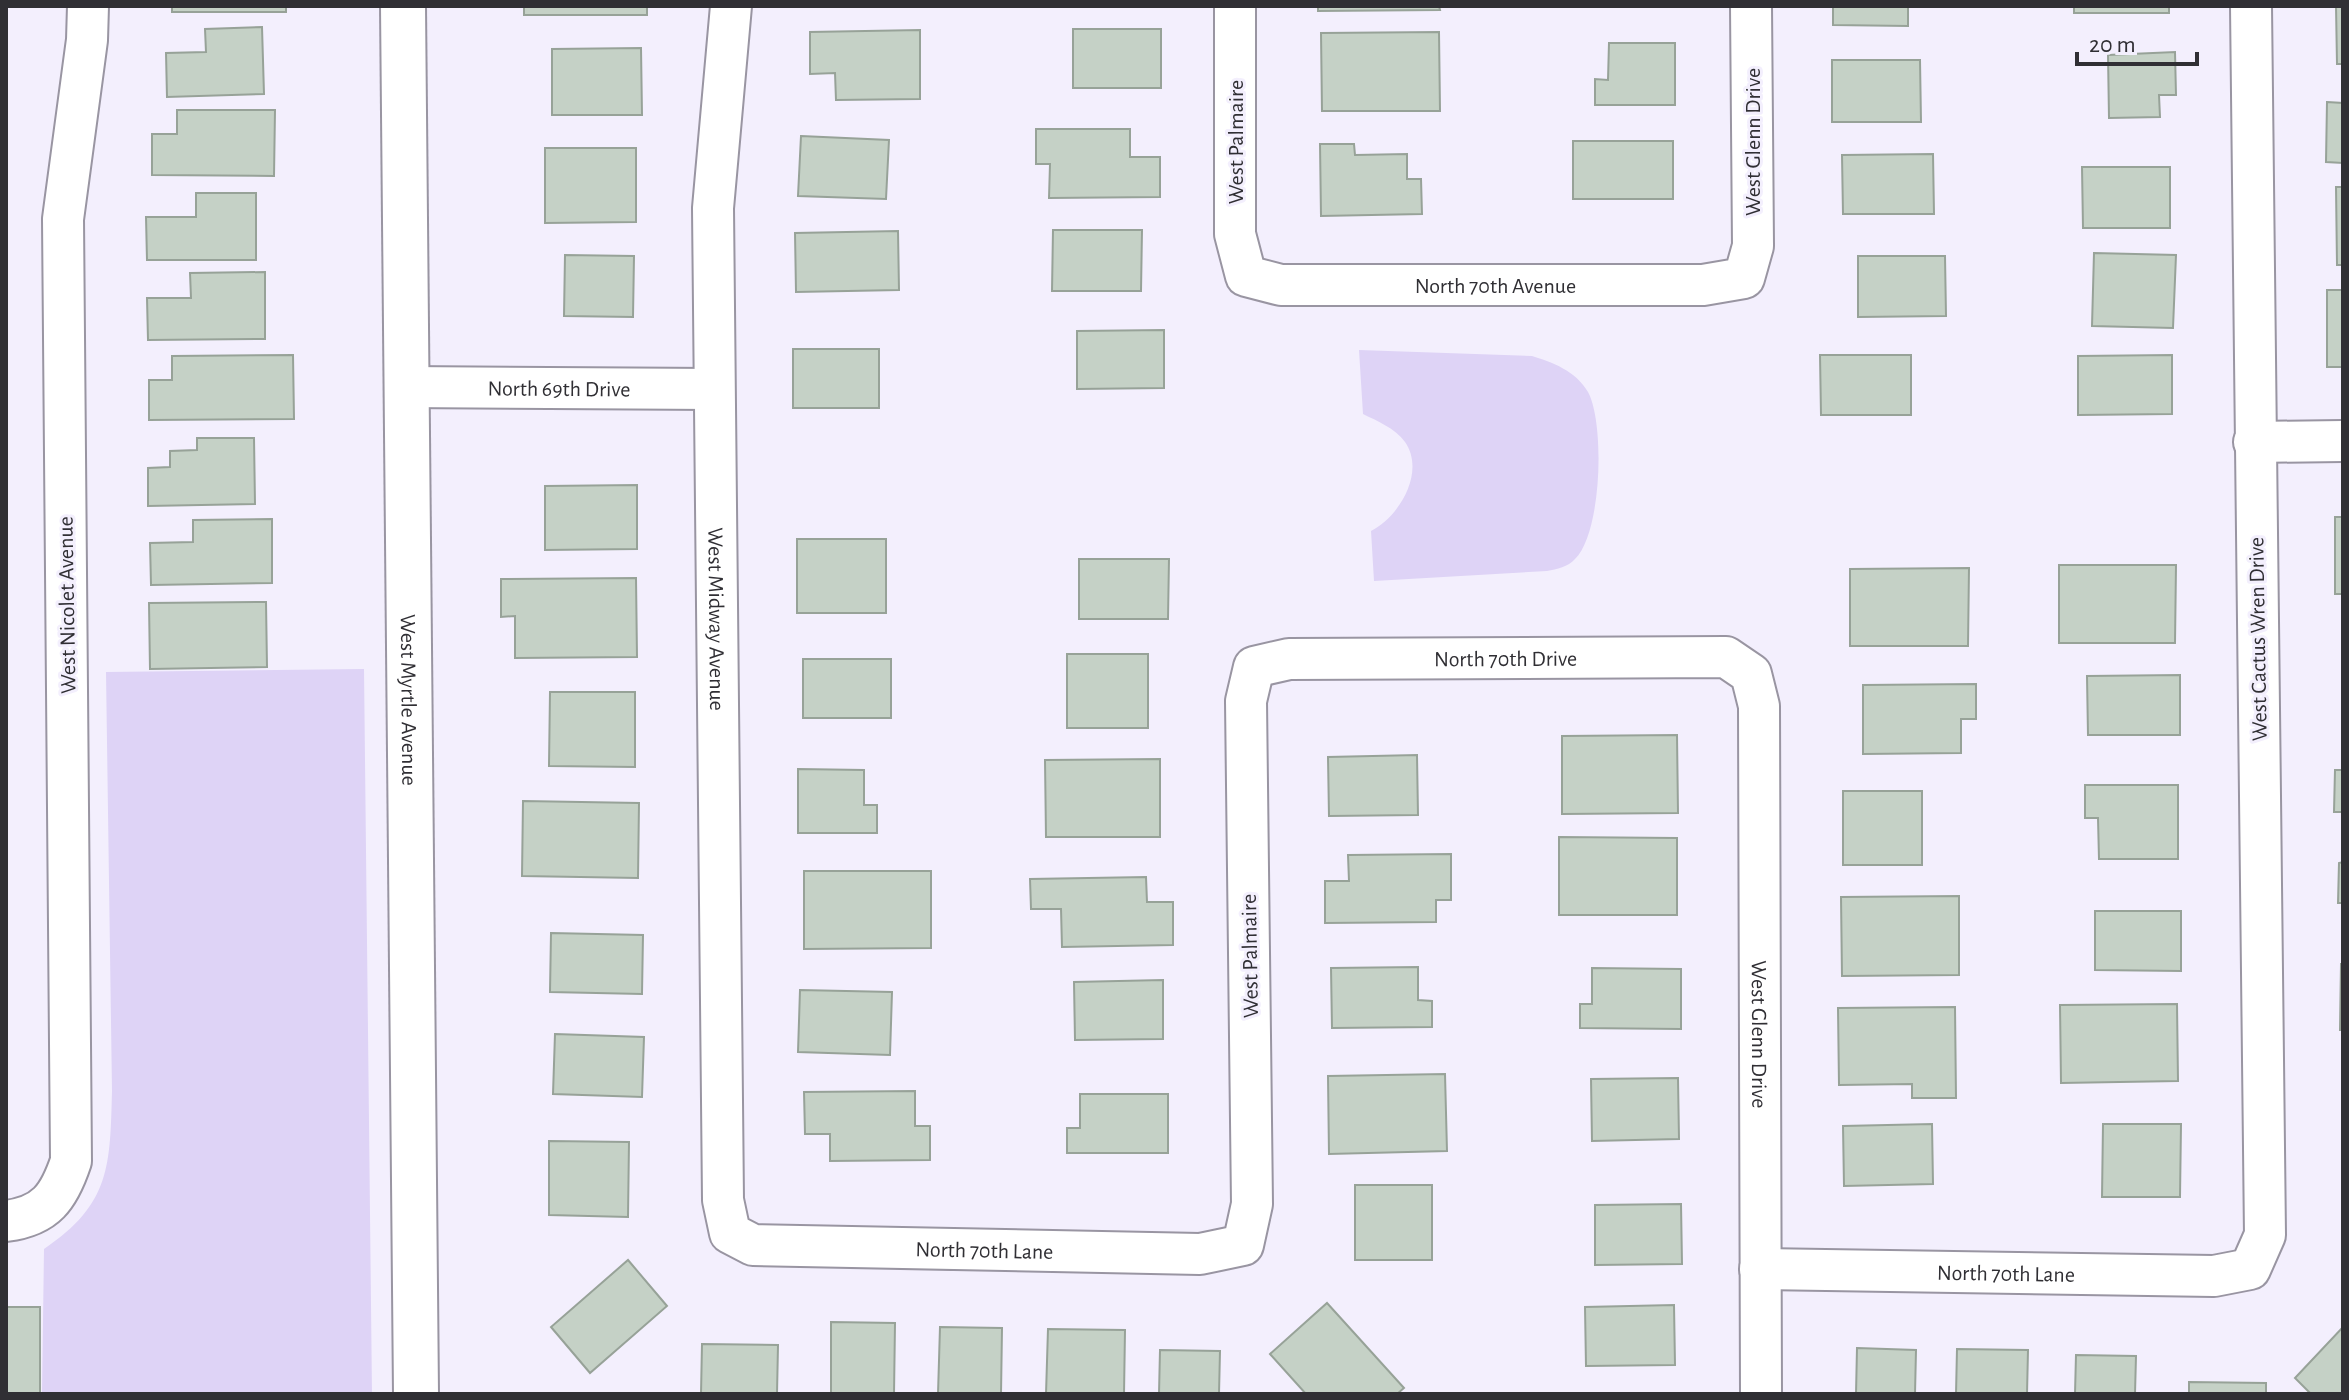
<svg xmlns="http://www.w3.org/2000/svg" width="2349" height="1400" font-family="'Alegreya Sans',sans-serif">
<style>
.green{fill:#ded3f6}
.building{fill:#c5d1c6;stroke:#97a298;stroke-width:2}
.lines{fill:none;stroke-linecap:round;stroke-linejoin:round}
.minor-casing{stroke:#9995a2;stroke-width:44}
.tertiary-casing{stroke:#9995a2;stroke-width:48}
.minor{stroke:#fff;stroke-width:40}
.tertiary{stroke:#fff;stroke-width:44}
.labels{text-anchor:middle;stroke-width:6;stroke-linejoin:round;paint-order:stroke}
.street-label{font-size:22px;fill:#302f34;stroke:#f3effd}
</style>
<rect width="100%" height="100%" fill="#f3effd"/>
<g class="green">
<path d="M1359,350L1532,356C1552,362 1576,371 1588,392C1605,423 1602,533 1575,559C1568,567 1557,569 1547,571L1374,581L1371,531C1399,517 1426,472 1405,442C1395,428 1377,421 1363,414Z"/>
<path d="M364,669L372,1394H42L44,1249C111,1204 110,1165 112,1091L106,672Z"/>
</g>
<g class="building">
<rect x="172" y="6" width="114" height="6"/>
<rect x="524" y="6" width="123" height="9"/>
<polygon points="1318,6 1439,6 1440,10 1318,11"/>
<polygon points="1833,6 1908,6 1908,26 1833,25"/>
<rect x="2074" y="6" width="95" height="7"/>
<polygon points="2336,6 2343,6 2343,64 2337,64"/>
<polygon points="262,27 264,94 167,97 166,53 206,52 205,29"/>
<rect x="1073" y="29" width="88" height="59"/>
<polygon points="920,30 920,99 836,100 835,73 810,74 810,32"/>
<polygon points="1439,32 1440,111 1322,111 1321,33"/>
<polygon points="1609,43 1675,43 1675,105 1595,105 1595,79 1608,80"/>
<polygon points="641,48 642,115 552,115 552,49"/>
<polygon points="2175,52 2176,95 2159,95 2160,117 2109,118 2108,55"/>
<polygon points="1832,60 1920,60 1921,122 1832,122"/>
<polygon points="2327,102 2343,103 2343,163 2326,162"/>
<polygon points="177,110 275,110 274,176 152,175 152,134 177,134"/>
<polygon points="1036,129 1130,129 1130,157 1160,157 1160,197 1049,198 1050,164 1036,164"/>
<polygon points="801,136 889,140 886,199 798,196"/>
<rect x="1573" y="141" width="100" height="58"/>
<polygon points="1320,144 1354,144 1355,155 1407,154 1407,179 1421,179 1422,214 1321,216"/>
<polygon points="545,148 636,148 636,222 545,223"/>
<polygon points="1933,154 1934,214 1843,214 1842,155"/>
<polygon points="2082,167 2170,167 2170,228 2083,228"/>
<polygon points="2336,187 2343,187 2343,265 2337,265"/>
<polygon points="196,193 256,193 256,260 147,260 146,217 196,217"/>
<polygon points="1053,230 1142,230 1141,291 1052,291"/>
<polygon points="898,231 899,290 796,292 795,233"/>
<polygon points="2094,253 2176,255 2173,328 2092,326"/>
<polygon points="565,255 634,256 633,317 564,316"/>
<polygon points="1858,256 1945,256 1946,316 1858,317"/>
<polygon points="265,272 265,339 148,340 147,298 191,298 190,273"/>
<rect x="2327" y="290" width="16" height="77"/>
<polygon points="1164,330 1164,388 1077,389 1077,331"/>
<rect x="793" y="349" width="86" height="59"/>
<polygon points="293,355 294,419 149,420 149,380 172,380 172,356"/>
<polygon points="1820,355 1911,355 1911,415 1821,415"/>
<polygon points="2172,355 2172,414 2078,415 2078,356"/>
<polygon points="197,438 254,438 255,504 148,506 148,468 170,467 170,451 197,450"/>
<polygon points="637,485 637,549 545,550 545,486"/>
<rect x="2335" y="517" width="8" height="77"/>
<polygon points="272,519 272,583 151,585 150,543 193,542 193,520"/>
<rect x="797" y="539" width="89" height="74"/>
<polygon points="1079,559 1169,559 1168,619 1079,619"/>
<polygon points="2059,565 2176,565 2175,643 2059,643"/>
<polygon points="1969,568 1968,646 1850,646 1850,569"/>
<polygon points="636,578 637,657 515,658 515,616 501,617 501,579"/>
<polygon points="266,602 267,667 150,669 149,603"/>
<rect x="2342" y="625" width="1" height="79"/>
<rect x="1067" y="654" width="81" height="74"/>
<rect x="803" y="659" width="88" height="59"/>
<polygon points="2180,675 2180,735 2088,735 2087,676"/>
<polygon points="1976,684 1976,719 1961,719 1961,753 1863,754 1863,685"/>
<polygon points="550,692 635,692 635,767 549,766"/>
<polygon points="1677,735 1678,813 1562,814 1562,736"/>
<polygon points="1417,755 1418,815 1329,816 1328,757"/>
<polygon points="1160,759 1160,837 1046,837 1045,760"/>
<polygon points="798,769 864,770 864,805 877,805 877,833 798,833"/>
<polygon points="2335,770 2343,770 2343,812 2334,812"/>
<polygon points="2085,785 2178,785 2178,859 2099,859 2098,818 2085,818"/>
<rect x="1843" y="791" width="79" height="74"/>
<polygon points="523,801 639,803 638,878 522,876"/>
<polygon points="1559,837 1677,838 1677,915 1559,915"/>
<polygon points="1451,854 1451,900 1436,900 1436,922 1325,923 1325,881 1349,881 1348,855"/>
<polygon points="2343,862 2343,903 2338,903 2339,863"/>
<polygon points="804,871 931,871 931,948 804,949"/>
<polygon points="1146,877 1147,902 1173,902 1173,945 1062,947 1061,909 1031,909 1030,879"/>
<polygon points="1959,896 1959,975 1842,976 1841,897"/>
<polygon points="2095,911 2181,911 2181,971 2095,970"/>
<polygon points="551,933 643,935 642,994 550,992"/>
<polygon points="2341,964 2343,964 2343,1030 2340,1030"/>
<polygon points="1418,967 1418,1000 1432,1001 1432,1027 1332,1028 1331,968"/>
<polygon points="1592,968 1681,969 1681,1029 1580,1028 1580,1004 1592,1004"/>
<polygon points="1163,980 1163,1039 1075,1040 1074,982"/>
<polygon points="800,990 892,992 890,1055 798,1052"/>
<polygon points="2177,1004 2178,1081 2061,1083 2060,1005"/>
<polygon points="1955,1007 1956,1098 1912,1098 1912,1084 1839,1085 1838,1008"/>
<polygon points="555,1034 644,1037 642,1097 553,1094"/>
<polygon points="1445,1074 1447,1151 1329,1154 1328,1076"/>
<polygon points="1678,1078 1679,1139 1592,1141 1591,1079"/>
<polygon points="915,1091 915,1126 930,1126 930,1160 830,1161 830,1134 805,1134 804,1092"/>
<polygon points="1080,1094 1168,1094 1168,1153 1067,1153 1067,1128 1080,1128"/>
<polygon points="1932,1124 1933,1184 1844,1186 1843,1126"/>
<polygon points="2103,1124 2181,1124 2180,1197 2102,1197"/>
<polygon points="549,1141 629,1142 628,1217 549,1215"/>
<rect x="1355" y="1185" width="77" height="75"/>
<polygon points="1681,1204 1682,1264 1595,1265 1595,1205"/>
<polygon points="628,1260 667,1306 590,1373 551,1327"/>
<polygon points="1327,1303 1404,1388 1397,1394 1306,1394 1270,1354"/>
<polygon points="1674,1305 1675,1365 1586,1366 1585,1307"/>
<rect x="6" y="1307" width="34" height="87"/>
<polygon points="831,1322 895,1323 894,1394 831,1394"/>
<polygon points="940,1327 1002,1328 1001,1394 938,1394"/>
<polygon points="2343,1327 2343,1394 2311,1394 2295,1378"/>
<polygon points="1048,1329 1125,1330 1124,1394 1046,1394"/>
<polygon points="702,1344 778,1345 777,1394 701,1394"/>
<polygon points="1857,1348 1916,1350 1915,1394 1856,1394"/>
<polygon points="1957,1349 2028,1350 2027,1394 1956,1394"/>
<polygon points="1160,1350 1220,1351 1219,1394 1159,1394"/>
<polygon points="2076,1355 2136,1356 2135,1394 2075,1394"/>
<polygon points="2189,1382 2266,1383 2266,1394 2189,1394"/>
</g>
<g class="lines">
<defs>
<g id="minor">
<path id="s1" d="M731,6L713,208L723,1200L730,1233L753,1245L1200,1254L1243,1245L1252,1204L1246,701L1254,667L1289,659L1726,657L1751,674L1759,706L1761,1394"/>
<path id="s2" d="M1235,6V234L1246,276L1281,285H1703L1744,278L1753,246L1751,6"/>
<path id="s3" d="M405,387L714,389"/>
<polyline points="2254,442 2343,441"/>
<path d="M6,1221C46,1216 59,1197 71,1161L63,219L87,40L88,6"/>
<path id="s4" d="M1760,1269L2214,1276L2250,1269L2265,1235L2251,6"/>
</g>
<g id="tertiary">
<path id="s5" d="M403,6L416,1394"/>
</g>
</defs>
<use href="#minor" class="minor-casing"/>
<use href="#tertiary" class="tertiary-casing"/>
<use href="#minor" class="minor"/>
<use href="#tertiary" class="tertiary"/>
</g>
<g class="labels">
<g class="street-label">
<text transform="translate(1235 142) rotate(-90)" y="8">West Palmaire</text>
<text transform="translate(1752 142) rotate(-90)" y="8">West Glenn Drive</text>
<text dy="8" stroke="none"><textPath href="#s2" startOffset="522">North 70th Avenue</textPath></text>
<text dy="8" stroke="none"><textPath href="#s3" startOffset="154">North 69th Drive</textPath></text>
<text transform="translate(66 605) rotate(-91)" y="8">West Nicolet Avenue</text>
<text dy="8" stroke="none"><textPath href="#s1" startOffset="614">West Midway Avenue</textPath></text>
<text transform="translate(2257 639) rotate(-91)" y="8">West Cactus Wren Drive</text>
<text dy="8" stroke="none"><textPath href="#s1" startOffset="2578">North 70th Drive</textPath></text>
<text dy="8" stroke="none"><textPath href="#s5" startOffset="694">West Myrtle Avenue</textPath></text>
<text transform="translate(1249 956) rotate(-91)" y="8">West Palmaire</text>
<text dy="8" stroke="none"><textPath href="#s1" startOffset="3190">West Glenn Drive</textPath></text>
<text dy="8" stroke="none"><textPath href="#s1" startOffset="1486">North 70th Lane</textPath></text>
<text dy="8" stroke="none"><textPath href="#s4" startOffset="246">North 70th Lane</textPath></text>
</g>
</g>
<rect width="2349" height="1400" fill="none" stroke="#302f34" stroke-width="16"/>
<path d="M2077 52v12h120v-12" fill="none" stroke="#302f34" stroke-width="4"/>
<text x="2089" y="52" font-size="24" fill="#302f34" stroke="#f3effd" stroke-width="6" paint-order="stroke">20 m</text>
</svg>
